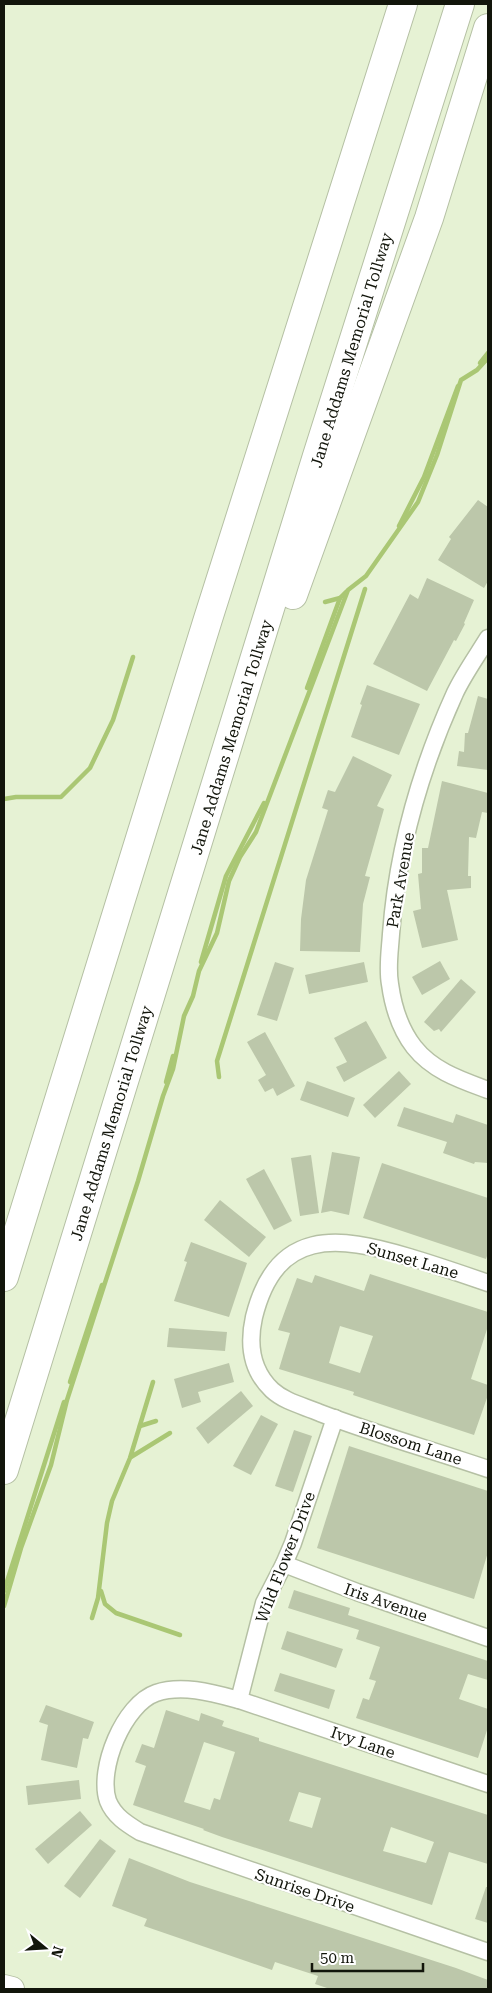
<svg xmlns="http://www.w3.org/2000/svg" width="492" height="1993" font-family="'Roboto Serif',serif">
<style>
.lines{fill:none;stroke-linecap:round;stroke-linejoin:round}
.stream{stroke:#aac774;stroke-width:4.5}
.building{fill:#bcc7aa;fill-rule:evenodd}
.street-casing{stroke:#b5c0a4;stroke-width:19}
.secondary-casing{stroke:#b5c0a4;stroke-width:26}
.highway-casing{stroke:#b5c0a4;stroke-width:30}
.street{stroke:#fff;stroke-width:16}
.secondary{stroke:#fff;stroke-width:24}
.highway{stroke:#fff;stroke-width:28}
.labels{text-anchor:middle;stroke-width:4.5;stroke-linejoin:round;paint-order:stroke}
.street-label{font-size:16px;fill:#12150b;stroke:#fff}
</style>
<rect width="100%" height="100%" fill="#e6f2d4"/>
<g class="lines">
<g class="stream">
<polyline points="480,363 488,353"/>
<polyline points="399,526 424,477 458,386"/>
<polyline points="325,602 340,598"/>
<polyline points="307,688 340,598 346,592"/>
<polyline points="4,799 16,797 61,797 90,768 113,720 133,657"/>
<polyline points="201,962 226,876 264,803"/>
<polyline points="219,1077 217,1061 365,589"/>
<polyline points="166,1082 173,1056"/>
<polyline points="70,1382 102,1285"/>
<polyline points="140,1426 156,1421"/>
<polyline points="131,1457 170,1433"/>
<polyline points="4,1591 64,1402"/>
<polyline points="101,1591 105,1604 116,1613 180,1635"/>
<polyline points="4,1606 21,1548 51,1465 67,1400 138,1181 163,1096 173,1069 184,1016 193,996 199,971 217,933 229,881 240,857 256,832 348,590 366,576 418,502 437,455 461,380 477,370 488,358"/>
<polyline points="92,1618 98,1598 107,1523 112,1501 130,1458 153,1382"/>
</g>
</g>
<g class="building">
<polygon points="478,500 488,507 488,581 484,588 438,560 451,539 449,537"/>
<polygon points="427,578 474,600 464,623 465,624 456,641 454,640 427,691 373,664 410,594 418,599"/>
<polygon points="367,685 420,704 399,755 351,737 362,705 360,704"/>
<polygon points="478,696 488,699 488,770 457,766 459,751 464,752 465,733 468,733"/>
<polygon points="353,756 392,775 377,806 384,809 365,876 370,877 363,904 360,952 300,951 301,919 306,880 328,810 322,808 328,790 335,792"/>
<polygon points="442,781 488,793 488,813 482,812 476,838 469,837 468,876 471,876 471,888 447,890 458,940 422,948 413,911 421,909 418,874 422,873 422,848 428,848"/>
<polygon points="440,961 450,979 422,995 412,977"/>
<polygon points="275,962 294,968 277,1021 257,1015"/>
<polygon points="364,962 368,982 309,994 305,975"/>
<polygon points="461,979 476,992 441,1032 439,1029 434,1031 424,1022"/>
<polygon points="366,1021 387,1058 344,1082 336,1067 347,1062 334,1038"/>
<polygon points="265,1032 295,1086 277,1096 273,1088 265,1092 258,1080 266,1075 247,1042"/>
<polygon points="399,1071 411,1084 375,1118 363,1105"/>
<polygon points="307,1081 355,1098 348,1117 300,1100"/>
<polygon points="404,1107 453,1123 456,1114 488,1125 488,1163 475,1162 474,1164 443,1153 447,1142 397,1126"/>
<polygon points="332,1152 360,1157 349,1215 331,1211 321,1213"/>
<polygon points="311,1155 319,1213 300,1216 291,1158"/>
<polygon points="382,1163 488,1198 488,1253 486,1259 363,1218"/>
<polygon points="264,1169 292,1221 274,1230 246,1179"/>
<polygon points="220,1200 266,1237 249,1257 204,1220"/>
<polygon points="191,1242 247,1263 229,1317 174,1301 187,1262 184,1261"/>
<path d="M370,1274L488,1312V1326L471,1379L488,1385V1395L474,1435L353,1395L354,1392L279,1369L290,1333L278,1330L297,1278L312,1283L315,1275L364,1291ZM340,1326L373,1336L360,1373L329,1363Z"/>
<polygon points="169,1328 227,1332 225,1351 167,1347"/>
<polygon points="229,1363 234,1382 198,1392 201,1402 182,1408 174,1379"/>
<polygon points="241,1391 253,1406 208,1444 196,1428"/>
<polygon points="261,1415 278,1424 251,1475 233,1466"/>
<polygon points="294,1430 312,1436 293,1492 275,1486"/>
<polygon points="349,1446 488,1491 488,1552 474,1599 317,1548"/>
<polygon points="294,1590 350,1608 348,1615 488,1661 488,1680 468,1674 459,1699 488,1709 488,1727 478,1758 356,1718 363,1698 369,1700 376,1681 369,1679 380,1647 356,1639 359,1630 288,1608"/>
<polygon points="287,1631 343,1649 336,1668 281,1649"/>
<polygon points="280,1673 335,1690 329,1709 274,1691"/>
<polygon points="46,1705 94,1722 88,1739 83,1738 77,1768 41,1760 48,1725 39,1722"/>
<path d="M166,1710L199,1721L201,1713L224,1721L222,1726L259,1738V1741L488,1815V1864L449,1852L432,1905L222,1837L203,1830L204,1829L133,1805L146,1766L135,1762L142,1744L154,1748ZM204,1742L235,1752L220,1800L214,1798L210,1810L184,1802ZM299,1792L321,1798L312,1828L289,1821ZM391,1827L434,1842L426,1863L383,1851Z"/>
<polygon points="79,1780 81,1799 28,1805 26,1786"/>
<polygon points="80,1811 92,1825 48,1864 35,1849"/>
<polygon points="100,1839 116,1851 80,1898 64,1886"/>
<polygon points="129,1858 190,1882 456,1968 488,1980 488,1989 330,1989 315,1984 318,1976 275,1962 272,1970 144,1926 147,1919 112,1906"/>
<polygon points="486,1887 488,1887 488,1923 475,1919"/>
</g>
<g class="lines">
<defs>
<g id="street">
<path d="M488,638C477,656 464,674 455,693C421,768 397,852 391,934C390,950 387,968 390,984C393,1006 400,1029 414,1047C433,1071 461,1080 488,1090"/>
<path d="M488,1283C462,1274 436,1265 409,1257C337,1235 276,1228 254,1317C248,1344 251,1370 272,1390C285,1402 304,1406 320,1413C375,1434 432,1450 488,1469"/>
<polyline points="284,1564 357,1592 488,1638"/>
<polyline points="239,1700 264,1603 284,1564 293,1543 335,1418"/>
<path d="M488,1784L239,1700C213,1693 182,1684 156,1693C124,1704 97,1769 108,1801C114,1816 127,1824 140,1832L488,1952"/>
</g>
<polyline id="secondary" points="4,1987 12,1989"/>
<g id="highway">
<polyline points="293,595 429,218 488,28"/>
<polyline points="4,1277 208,619 403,4"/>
<polyline points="4,1470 317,456 460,4"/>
</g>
</defs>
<use href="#street" class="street-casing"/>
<use href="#secondary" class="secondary-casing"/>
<use href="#highway" class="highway-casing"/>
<use href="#street" class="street"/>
<use href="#secondary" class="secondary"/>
<use href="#highway" class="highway"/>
</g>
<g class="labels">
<g class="street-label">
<text transform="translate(351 350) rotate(-73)" y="6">Jane Addams Memorial Tollway</text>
<text transform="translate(231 737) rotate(-73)" y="6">Jane Addams Memorial Tollway</text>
<text transform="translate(400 880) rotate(-80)" y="6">Park Avenue</text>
<text transform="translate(111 1123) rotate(-73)" y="6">Jane Addams Memorial Tollway</text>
<text transform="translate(413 1260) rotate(16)" y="6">Sunset Lane</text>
<text transform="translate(411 1443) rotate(18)" y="6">Blossom Lane</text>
<text transform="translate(285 1557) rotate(-69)" y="6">Wild Flower Drive</text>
<text transform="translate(386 1602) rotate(19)" y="6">Iris Avenue</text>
<text transform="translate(363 1742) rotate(19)" y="6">Ivy Lane</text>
<text transform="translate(305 1890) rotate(19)" y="6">Sunrise Drive</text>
</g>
</g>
<rect width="492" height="1993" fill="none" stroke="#12150b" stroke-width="10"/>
<g transform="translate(45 1948) rotate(108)" stroke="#ffffff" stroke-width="4" paint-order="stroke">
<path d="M0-4L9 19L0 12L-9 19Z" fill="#12150b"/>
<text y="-8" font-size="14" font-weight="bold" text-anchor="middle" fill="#12150b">N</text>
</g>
<path d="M312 1963v8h111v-8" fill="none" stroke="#12150b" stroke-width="2.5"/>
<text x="320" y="1963" font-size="15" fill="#12150b" stroke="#ffffff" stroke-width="4" paint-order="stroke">50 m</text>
</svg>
